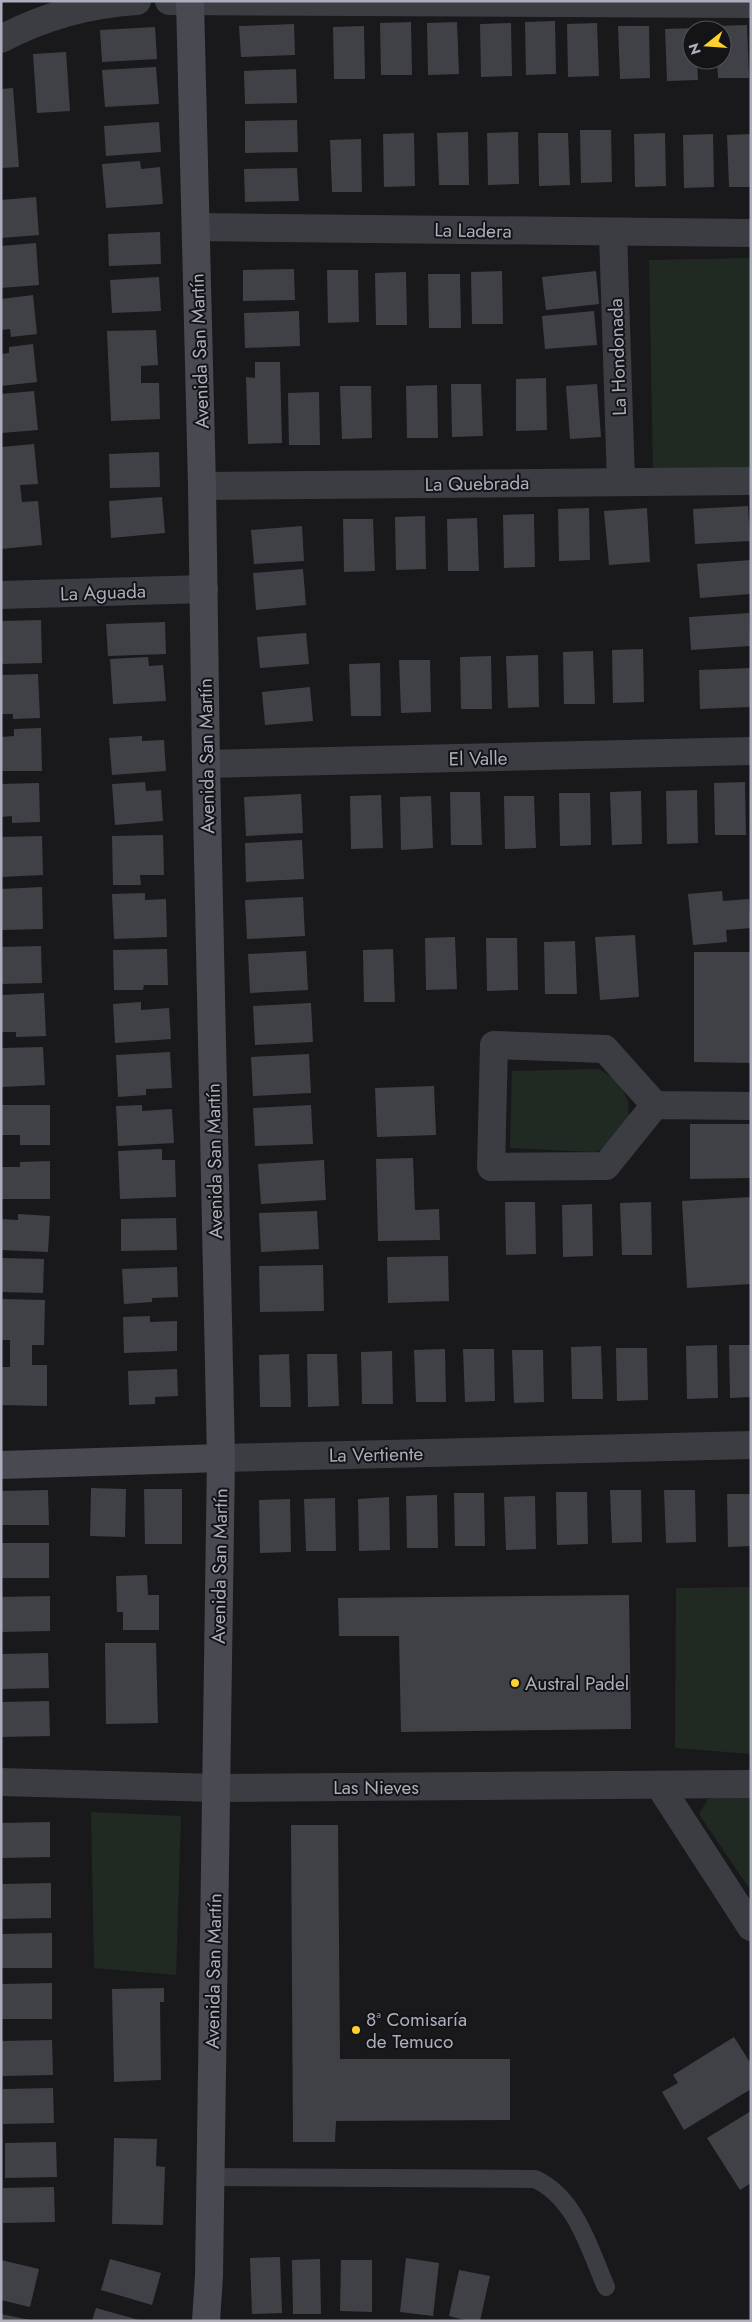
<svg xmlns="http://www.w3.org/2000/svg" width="752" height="2322" font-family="Jost,sans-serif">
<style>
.green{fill:#202a23}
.building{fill:#404146}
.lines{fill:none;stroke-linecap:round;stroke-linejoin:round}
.lane{stroke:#3c3c43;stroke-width:18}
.street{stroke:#3c3c43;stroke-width:28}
.secondary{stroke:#484951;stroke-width:28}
.poi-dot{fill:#ffd12e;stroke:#141417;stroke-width:2}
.labels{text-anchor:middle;stroke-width:4;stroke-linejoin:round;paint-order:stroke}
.street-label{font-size:19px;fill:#abaebc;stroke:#141417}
.poi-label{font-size:19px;fill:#abaebc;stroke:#141417;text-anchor:start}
</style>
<rect width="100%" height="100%" fill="#19191c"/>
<g class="green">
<polygon points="751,258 751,471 653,473 649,260"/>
<polygon points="599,1069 619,1082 628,1101 629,1119 611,1147 593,1152 510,1148 512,1071"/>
<polygon points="751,1587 751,1754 675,1748 676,1588"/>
<polygon points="732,1794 751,1794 751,1891 699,1814 708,1799"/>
<polygon points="91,1812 181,1816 176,1975 94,1968"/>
</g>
<g class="building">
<polygon points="555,21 556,74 526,75 525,22"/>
<polygon points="411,22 412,75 381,75 380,23"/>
<polygon points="457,22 459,74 428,75 427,23"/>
<polygon points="511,23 512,76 481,77 480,24"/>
<polygon points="597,23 599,76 568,77 567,24"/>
<polygon points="294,24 295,55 241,57 239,26"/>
<polygon points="747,25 749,78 718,78 717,60 722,60 722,30 717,30 717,26"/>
<polygon points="364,26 365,79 334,79 333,27"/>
<polygon points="618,26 649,26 650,78 620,79"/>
<polygon points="155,27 157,59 102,62 100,30"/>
<polygon points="697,28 697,30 692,30 692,60 697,60 698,80 667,81 665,29"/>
<polygon points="66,52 70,111 37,113 33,54"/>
<polygon points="156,67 159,104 105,107 102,70"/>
<polygon points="296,69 297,103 245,104 244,71"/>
<polygon points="13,88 19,167 1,168 1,89"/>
<polygon points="297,120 298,152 245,153 245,121"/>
<polygon points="159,122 161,152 106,156 104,126"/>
<polygon points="580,130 611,130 612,182 581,183"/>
<polygon points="468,132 469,185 439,185 437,133"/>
<polygon points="518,132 519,184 488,185 487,133"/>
<polygon points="414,133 415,186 384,187 383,134"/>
<polygon points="538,133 568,133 570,185 539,186"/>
<polygon points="665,133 666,186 635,187 634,134"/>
<polygon points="713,134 714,187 684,188 683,135"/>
<polygon points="751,134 751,187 729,187 727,135"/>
<polygon points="361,139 362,192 332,192 330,140"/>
<polygon points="140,161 141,169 160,167 163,204 106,208 102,164"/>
<polygon points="297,168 299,201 245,202 244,169"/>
<polygon points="36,197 39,235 1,238 1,200"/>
<polygon points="160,232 161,264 109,266 108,234"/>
<polygon points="36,243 39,285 1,288 1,246"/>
<polygon points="294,269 295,300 243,301 243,270"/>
<polygon points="327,270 358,270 359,322 328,323"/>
<polygon points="502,271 503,324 472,324 471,272"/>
<polygon points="596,271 599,304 546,310 542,277"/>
<polygon points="406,272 407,325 376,325 375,273"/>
<polygon points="428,274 460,274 461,328 429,328"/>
<polygon points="159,277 161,311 112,313 110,280"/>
<polygon points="33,295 37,334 11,337 10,329 1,330 1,299"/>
<polygon points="299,311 300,346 245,348 244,313"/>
<polygon points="594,311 597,345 545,349 542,316"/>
<polygon points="156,330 158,365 141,366 141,383 159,383 160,419 111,421 107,331"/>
<polygon points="33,344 37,382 1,386 1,354 9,353 9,347"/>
<polygon points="255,362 280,362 282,443 248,444 246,377 255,378"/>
<polygon points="546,378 547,430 516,431 516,379"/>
<polygon points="451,384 481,384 483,436 452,437"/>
<polygon points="597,384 601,437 570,439 566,386"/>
<polygon points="437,385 438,438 407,438 406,386"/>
<polygon points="340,386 371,386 372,438 342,439"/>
<polygon points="34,391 38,430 1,433 1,394"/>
<polygon points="319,392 320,445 289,445 288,393"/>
<polygon points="34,444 38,484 20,485 22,502 38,501 42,545 1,549 1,447"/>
<polygon points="159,452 160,487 110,488 109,454"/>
<polygon points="162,497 165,533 111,538 109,501"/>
<polygon points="748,506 750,541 695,544 693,509"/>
<polygon points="589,508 590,560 559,561 558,509"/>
<polygon points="647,508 650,562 609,565 604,511"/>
<polygon points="534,514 535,567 504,568 503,515"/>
<polygon points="425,516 426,569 396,570 395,517"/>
<polygon points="477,518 479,571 448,571 447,519"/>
<polygon points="343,519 373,519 375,571 344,572"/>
<polygon points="302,526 304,561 254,564 251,530"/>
<polygon points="751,560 751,594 700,598 697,564"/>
<polygon points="303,569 306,605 256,610 253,573"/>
<polygon points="749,613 750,646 691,650 689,617"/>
<polygon points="41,620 42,663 1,664 1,621"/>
<polygon points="165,622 166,654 108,656 106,624"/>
<polygon points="306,633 309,664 260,668 257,637"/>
<polygon points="643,649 644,702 613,703 612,650"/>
<polygon points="593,651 595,704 564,704 563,652"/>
<polygon points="538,655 539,707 508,708 506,656"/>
<polygon points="491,656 492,709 461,709 460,657"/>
<polygon points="148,657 149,666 163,665 166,701 113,704 110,659"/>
<polygon points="399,660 430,660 431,712 401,713"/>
<polygon points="380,663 381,716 351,716 349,664"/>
<polygon points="751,668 751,707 700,709 699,670"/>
<polygon points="38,674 40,718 13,719 13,714 1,714 1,675"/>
<polygon points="310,687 313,721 265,725 262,692"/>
<polygon points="41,728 42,771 1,771 1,737 14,736 14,729"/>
<polygon points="142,736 142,741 164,740 166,771 112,775 109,738"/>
<polygon points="145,782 146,791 161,790 163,821 115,825 112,784"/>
<polygon points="745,782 746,835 715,835 714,783"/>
<polygon points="39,783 40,822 12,823 12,816 1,817 1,784"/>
<polygon points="697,790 698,843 667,844 666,791"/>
<polygon points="641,791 642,844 612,845 610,792"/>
<polygon points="450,792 480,792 482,845 451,845"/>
<polygon points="559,793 590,793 591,845 560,846"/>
<polygon points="301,794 303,833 246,836 244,797"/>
<polygon points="381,795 383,848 351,849 350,796"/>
<polygon points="431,796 433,848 401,850 400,797"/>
<polygon points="504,796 534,796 536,848 505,849"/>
<polygon points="163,835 164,875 140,875 141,885 113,885 112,836"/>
<polygon points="42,836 43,875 1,877 1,837"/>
<polygon points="302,840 304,879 246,882 245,843"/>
<polygon points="42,887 43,929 1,930 1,889"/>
<polygon points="722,891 723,901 749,899 751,928 726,930 727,942 693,945 688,894"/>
<polygon points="145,893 145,900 166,899 167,937 114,939 112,894"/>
<polygon points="303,897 305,936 247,939 245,900"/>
<polygon points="635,935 639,997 600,1000 595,937"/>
<polygon points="455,937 457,989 426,990 425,938"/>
<polygon points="486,938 517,938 518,990 487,991"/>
<polygon points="575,941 577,994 545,994 544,942"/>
<polygon points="41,946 42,983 1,984 1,947"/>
<polygon points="167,949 168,985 144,985 143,990 114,990 113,950"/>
<polygon points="393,949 395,1002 364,1002 363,950"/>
<polygon points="306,951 308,990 250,993 248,954"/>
<polygon points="694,952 751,952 751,1063 694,1062"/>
<polygon points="44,993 46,1036 16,1037 16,1032 1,1032 1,995"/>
<polygon points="141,1002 141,1010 169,1008 171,1039 115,1043 113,1004"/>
<polygon points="311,1003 313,1042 255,1045 253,1006"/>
<polygon points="43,1047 45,1085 1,1087 1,1048"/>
<polygon points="170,1052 172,1088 146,1089 146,1095 118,1097 116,1055"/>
<polygon points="309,1054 311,1093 253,1096 251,1057"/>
<polygon points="434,1086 436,1135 377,1137 375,1088"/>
<polygon points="1,1105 50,1105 50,1145 20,1145 20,1135 1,1135"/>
<polygon points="142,1105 142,1111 172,1109 174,1143 118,1146 116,1106"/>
<polygon points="311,1105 313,1144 255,1146 253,1108"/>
<polygon points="690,1124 751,1124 751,1178 690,1179"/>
<polygon points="162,1149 162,1160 175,1160 176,1197 120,1199 118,1151"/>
<polygon points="413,1158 415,1210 439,1209 440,1240 378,1241 376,1159"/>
<polygon points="324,1160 326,1200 261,1204 258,1164"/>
<polygon points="50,1161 50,1199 1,1199 1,1167 20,1167 20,1162"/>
<polygon points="751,1197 751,1284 687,1288 682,1201"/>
<polygon points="505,1202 535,1202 536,1254 506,1255"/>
<polygon points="651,1202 652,1255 622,1255 620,1203"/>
<polygon points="592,1204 593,1256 563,1257 562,1205"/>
<polygon points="317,1211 319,1249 261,1252 259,1213"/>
<polygon points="18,1214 50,1216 48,1252 1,1250 1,1219 18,1220"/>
<polygon points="176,1218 177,1250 121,1251 121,1219"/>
<polygon points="448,1256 449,1301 388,1303 387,1257"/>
<polygon points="1,1258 44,1259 43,1293 1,1292"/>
<polygon points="323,1265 324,1311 260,1312 259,1266"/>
<polygon points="177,1267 178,1297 152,1298 152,1302 124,1304 122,1269"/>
<polygon points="1,1299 45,1300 44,1345 32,1345 32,1365 47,1365 47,1406 1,1405 1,1367 10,1367 10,1340 1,1340"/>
<polygon points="150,1316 150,1322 177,1321 177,1351 124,1353 123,1317"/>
<polygon points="717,1345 718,1398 687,1399 686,1346"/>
<polygon points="729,1345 751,1345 751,1397 730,1398"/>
<polygon points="601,1346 603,1399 572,1399 571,1347"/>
<polygon points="616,1348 647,1348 648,1400 617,1401"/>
<polygon points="445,1349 446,1402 416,1402 414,1350"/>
<polygon points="463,1349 494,1349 495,1401 465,1402"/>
<polygon points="512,1350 543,1350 544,1402 514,1403"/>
<polygon points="392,1351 393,1404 362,1404 361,1352"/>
<polygon points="289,1354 291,1407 260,1407 259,1355"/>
<polygon points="307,1354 337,1354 339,1406 308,1407"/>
<polygon points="177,1369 178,1396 155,1397 155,1404 129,1405 128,1371"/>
<polygon points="91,1488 126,1489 125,1537 90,1536"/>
<polygon points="144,1489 182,1489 182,1544 145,1544"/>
<polygon points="48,1490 49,1525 1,1525 1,1491"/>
<polygon points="610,1490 641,1490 642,1542 612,1543"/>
<polygon points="664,1490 695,1490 696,1542 666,1543"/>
<polygon points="556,1492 587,1492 588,1544 557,1545"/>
<polygon points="454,1493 484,1493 485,1546 455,1546"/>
<polygon points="727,1494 751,1494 751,1546 728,1547"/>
<polygon points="437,1495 438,1548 407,1548 406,1496"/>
<polygon points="535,1496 536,1549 506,1550 504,1497"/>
<polygon points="389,1497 390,1550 359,1551 358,1499"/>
<polygon points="335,1498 336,1551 306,1551 304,1499"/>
<polygon points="290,1499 291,1552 260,1553 259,1500"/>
<rect x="1" y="1543" width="48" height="35"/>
<polygon points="147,1575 148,1595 159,1595 159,1630 123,1630 123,1612 117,1612 116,1576"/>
<polygon points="629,1595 631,1729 401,1732 399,1636 339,1636 338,1598"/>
<polygon points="50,1596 50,1631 1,1632 1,1597"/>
<polygon points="105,1643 156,1643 158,1723 106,1724"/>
<polygon points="48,1653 49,1688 1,1689 1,1654"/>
<polygon points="49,1701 50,1736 1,1737 1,1702"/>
<polygon points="50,1822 50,1857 1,1858 1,1823"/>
<polygon points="291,1825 338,1825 340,2059 510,2059 510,2120 336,2121 335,2142 293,2142"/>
<polygon points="51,1883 51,1918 1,1919 1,1884"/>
<polygon points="52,1933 52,1968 1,1968 1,1934"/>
<polygon points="52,1983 52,2019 1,2019 1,1984"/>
<polygon points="164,1988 164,2002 160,2002 161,2080 114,2082 112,1989"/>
<polygon points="734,2037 751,2064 751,2089 684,2130 662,2092 678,2083 673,2075"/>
<polygon points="52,2040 53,2075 2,2076 1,2041"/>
<polygon points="53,2088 54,2123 3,2124 3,2089"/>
<polygon points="751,2111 751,2183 740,2190 707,2138"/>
<polygon points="114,2138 157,2139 156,2166 165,2167 163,2225 112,2224"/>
<polygon points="56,2142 57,2177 5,2178 5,2143"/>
<polygon points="54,2187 55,2222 3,2223 3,2188"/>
<polygon points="280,2257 282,2313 252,2314 250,2258"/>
<polygon points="406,2258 439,2263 433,2316 400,2312"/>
<polygon points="110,2259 161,2273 152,2305 101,2290"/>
<polygon points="320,2259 321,2314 293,2314 292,2260"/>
<polygon points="1,2260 39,2269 30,2307 1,2300"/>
<polygon points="341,2260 372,2260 372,2312 340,2311"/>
<polygon points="459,2270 490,2276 480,2321 468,2321 449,2316"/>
<polygon points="96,2308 139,2320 138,2321 92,2321"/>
<polygon points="1,2314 30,2320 30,2321 1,2321"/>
</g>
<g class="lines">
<path class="lane" d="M211,2177L535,2179C576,2198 589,2248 606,2287"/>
<g class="street">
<polyline points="169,1 751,4"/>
<path d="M1,39C44,16 89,4 137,1"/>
<polyline points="196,227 751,233"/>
<polyline points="613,232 621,482"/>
<polyline points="202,486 751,481"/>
<polyline points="1,595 204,589"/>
<polyline points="206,764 751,751"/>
<polyline points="655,1105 606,1166 491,1167 494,1045 605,1049 655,1105 751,1106"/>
<polyline points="221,1458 751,1445"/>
<polyline points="1,1782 216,1788 751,1784"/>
<polyline points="659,1785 751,1927"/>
</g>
<g class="secondary">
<polyline points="190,1 202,486 206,764 221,1458 209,2276 206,2321"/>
<polyline points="1,1465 221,1458"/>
</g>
</g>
<g class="poi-dot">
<circle cx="515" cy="1683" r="5"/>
<circle cx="356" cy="2030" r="5"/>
</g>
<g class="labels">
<g class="street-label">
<text transform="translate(473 230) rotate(1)" y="7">La Ladera</text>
<text transform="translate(199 351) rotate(-92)" y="7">Avenida San Martín</text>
<text transform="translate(617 357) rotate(-92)" y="7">La Hondonada</text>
<text transform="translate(477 483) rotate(-1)" y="7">La Quebrada</text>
<text transform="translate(103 592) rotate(-2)" y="7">La Aguada</text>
<text transform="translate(206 756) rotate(-91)" y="7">Avenida San Martín</text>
<text transform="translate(478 758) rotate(-1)" y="7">El Valle</text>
<text transform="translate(214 1161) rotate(-91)" y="7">Avenida San Martín</text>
<text transform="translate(376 1454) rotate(-1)" y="7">La Vertiente</text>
<text transform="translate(219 1566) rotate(-89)" y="7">Avenida San Martín</text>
<text x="376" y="1794">Las Nieves</text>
<text transform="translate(213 1971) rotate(-89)" y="7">Avenida San Martín</text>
</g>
<g class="poi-label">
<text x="525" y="1690">Austral Padel</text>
<text x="366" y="2026">8ª Comisaría<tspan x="366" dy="22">de Temuco</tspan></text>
</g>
</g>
<rect width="752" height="2322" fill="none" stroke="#abaebc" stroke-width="5"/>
<g transform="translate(707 45) rotate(253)"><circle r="24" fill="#141417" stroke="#505259"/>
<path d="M0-4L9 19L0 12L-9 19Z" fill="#ffd12e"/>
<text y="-8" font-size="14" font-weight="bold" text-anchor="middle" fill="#abaebc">N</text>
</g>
</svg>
